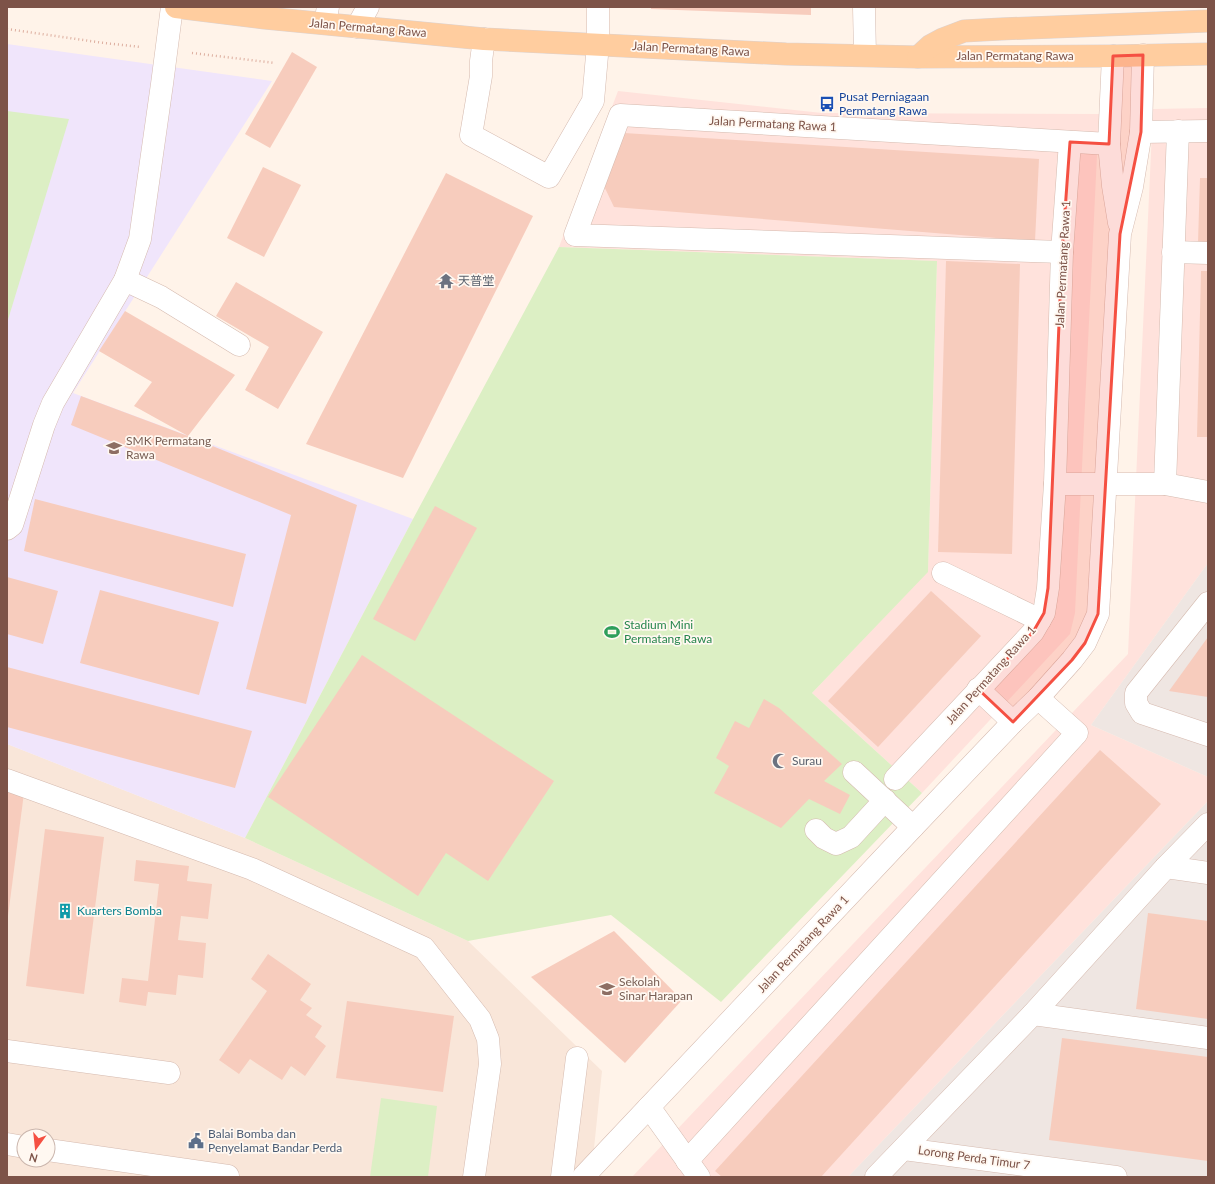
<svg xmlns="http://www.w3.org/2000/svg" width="1215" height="1184" font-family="Lato,'Noto Sans SC',sans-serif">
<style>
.residential{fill:#f9e6d9;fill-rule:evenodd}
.commercial{fill:#ffe2dc}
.industrial{fill:#efe6e2}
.education{fill:#f0e5fb}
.green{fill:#dcefc4}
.building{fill:#f7ccbd}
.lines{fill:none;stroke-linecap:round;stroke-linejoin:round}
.minor-casing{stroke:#d5baaf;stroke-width:23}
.major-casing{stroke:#ddd2cf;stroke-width:23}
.path{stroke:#ddae9f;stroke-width:2.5;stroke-dasharray:1 3;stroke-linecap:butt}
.minor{stroke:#fff;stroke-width:22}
.major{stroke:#ffcd9f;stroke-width:22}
.marked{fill:#f55042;fill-opacity:0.2;stroke:#f55042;stroke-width:3;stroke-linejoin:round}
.labels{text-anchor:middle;stroke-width:3.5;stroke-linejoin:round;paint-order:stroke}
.street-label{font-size:12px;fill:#7d5348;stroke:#fff8f1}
.transit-label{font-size:12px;fill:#164399;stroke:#fff8f1;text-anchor:start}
.worship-label{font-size:12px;fill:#5b616d;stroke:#fff8f1;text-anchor:start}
.education-label{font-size:12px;fill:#785e54;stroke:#fff8f1;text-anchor:start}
.leisure-label{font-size:12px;fill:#27864d;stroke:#fff8f1;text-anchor:start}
.culture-label{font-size:12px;fill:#0d838f;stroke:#fff8f1;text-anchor:start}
.service-label{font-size:12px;fill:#4e5e75;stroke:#fff8f1;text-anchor:start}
</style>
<rect width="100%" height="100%" fill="#fff3e9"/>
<path class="residential" d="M7,744L245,838L468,941L602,1071L591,1177H7ZM24,1136H48V1160H24Z"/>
<g class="commercial">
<polygon points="618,91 822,113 1099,114 1075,613 1070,634 922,793 812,693 928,571 937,261 559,247"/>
<polygon points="1208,108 1208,563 1091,725 1208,777 1208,801 848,1177 632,1177 1128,654 1153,109"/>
</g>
<g class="industrial">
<polygon points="1208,563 1208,777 1091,725"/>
<polygon points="1208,801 1208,1177 848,1177"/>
</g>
<polygon class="education" points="7,44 272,81 73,393 413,519 245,838 7,744"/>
<g class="green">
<polygon points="7,111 69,119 7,323"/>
<polygon points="559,247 937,261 928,572 812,693 922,793 721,1002 611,915 468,941 245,838 413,519"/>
<polygon points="381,1098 437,1106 428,1177 370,1177"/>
</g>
<g class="building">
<polygon points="651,7 811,7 811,15 651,9"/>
<polygon points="292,52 317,67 270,148 245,134"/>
<polygon points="624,133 1039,159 1035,241 614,207 603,184"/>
<polygon points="263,167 301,185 264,257 227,238"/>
<polygon points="446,173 533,216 403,478 306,444"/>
<polygon points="1200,178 1208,178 1208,242 1198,243"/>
<polygon points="946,261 1020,264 1012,554 938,552"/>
<polygon points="1201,271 1208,271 1208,437 1197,437"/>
<polygon points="236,282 323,332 278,409 245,390 269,347 216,316"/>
<polygon points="125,311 235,375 188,436 357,505 306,704 246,689 291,515 71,425 81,396 188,436 134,406 152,382 99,351"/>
<polygon points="35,499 246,554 233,607 24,551"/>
<polygon points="435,506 477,528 415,641 373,619"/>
<polygon points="7,577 58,591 43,644 7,634"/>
<polygon points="100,590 219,622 199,695 80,663"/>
<polygon points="931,591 981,636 878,747 828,701"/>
<polygon points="1208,637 1208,697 1169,691"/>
<polygon points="362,655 554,781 488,881 446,853 418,896 268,797"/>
<polygon points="7,667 252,731 235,788 7,727"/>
<polygon points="764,699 779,708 842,764 824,781 850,795 840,814 809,799 781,828 714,793 729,766 716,758 735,721 749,728"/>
<polygon points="1100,750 1161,804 821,1177 722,1177 715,1171"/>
<polygon points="7,791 24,793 8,916 7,916"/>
<polygon points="45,829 104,837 84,994 26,986"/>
<polygon points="136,860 189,866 187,881 212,884 208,919 181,916 178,940 206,943 203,978 178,975 176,995 148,992 146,1006 119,1002 122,978 148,981 159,884 134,881"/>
<polygon points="1148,913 1208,921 1208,1019 1136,1009"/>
<polygon points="614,931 682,1000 625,1063 531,977"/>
<polygon points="268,954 311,984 300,1000 312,1008 306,1015 322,1026 315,1037 326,1046 305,1076 291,1066 282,1080 250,1059 239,1074 219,1060 267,991 251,979"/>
<polygon points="347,1001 454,1016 443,1092 336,1078"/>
<polygon points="1062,1038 1208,1057 1208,1161 1049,1140"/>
</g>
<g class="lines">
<defs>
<g id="minor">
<polyline points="864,7 865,55"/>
<polyline points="325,23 328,7"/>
<polyline points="357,27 368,7"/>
<polyline points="484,39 481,61 481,76 471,135 549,177 593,101 598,44 598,7"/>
<polyline points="1113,56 1109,144 1113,186 1119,223"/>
<polyline points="1141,132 1208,131"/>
<polyline points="1062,252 575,235 620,115 1109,144"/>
<polyline points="1173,252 1208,253"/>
<polyline points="125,280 161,297 239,345"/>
<polyline points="1055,484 1165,484 1208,492"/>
<polyline points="1165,484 1178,131"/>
<polyline points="7,529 12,525 44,425 53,403 125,280 140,239 162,84 172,7"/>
<polyline points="943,573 1040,620"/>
<polyline points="1208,603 1136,693 1136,703 1142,713 1208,735"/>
<polyline points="978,689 1013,722"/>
<polyline points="854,772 913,827"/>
<polyline points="895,779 1033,632 1044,613 1048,588 1055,484 1062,252 1070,142"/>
<polyline points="7,780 252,869 424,948 480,1019 488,1039 490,1064 474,1177"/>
<polyline points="816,830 824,838 836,844 851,837 885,800"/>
<polyline points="1166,867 1208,873"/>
<polyline points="1033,1014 1208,1038"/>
<polyline points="7,1051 169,1073"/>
<polyline points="649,1107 699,1177"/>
<polyline points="7,1144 24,1147"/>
<polyline points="904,1149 1116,1177"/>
<polyline points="48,1150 228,1176"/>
<polyline points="687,1161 1077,733 1038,698"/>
<polyline points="562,1177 577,1058"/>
<polyline points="583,1177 913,827 1013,722 1038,698 1072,660 1085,643 1098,614 1120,234 1132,187 1141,132 1143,55"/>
<polyline points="876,1177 1033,1014 1166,867 1208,824"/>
</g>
<g id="major">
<polyline points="176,7 265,18 484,39 786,54 918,57 1113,56 1208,54"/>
<polyline points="918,57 930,46 943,39 964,31 1001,29 1208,21"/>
</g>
</defs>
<use href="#minor" class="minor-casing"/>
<use href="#major" class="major-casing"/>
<g class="path">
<polyline points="7,29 104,43 141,47"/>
<polyline points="192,53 275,63"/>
</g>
<use href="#minor" class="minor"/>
<use href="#major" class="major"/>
</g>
<path class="marked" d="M1143,55L1141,132L1120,234L1098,614L1085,643L1072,660L1013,722L978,689L1033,632L1044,613L1048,588L1062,252L1070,142L1109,144L1113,56Z"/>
<defs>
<symbol id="bus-bare" viewBox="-9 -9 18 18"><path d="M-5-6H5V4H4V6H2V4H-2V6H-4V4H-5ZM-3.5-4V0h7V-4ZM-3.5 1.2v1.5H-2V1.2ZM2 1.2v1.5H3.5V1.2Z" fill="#1a4fb4" stroke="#fff8f1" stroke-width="2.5" paint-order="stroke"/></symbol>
<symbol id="temple-bare" viewBox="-9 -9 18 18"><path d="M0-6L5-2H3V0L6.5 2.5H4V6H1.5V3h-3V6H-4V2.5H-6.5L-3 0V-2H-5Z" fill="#6b7280" stroke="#fff8f1" stroke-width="2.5" paint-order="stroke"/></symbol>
<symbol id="school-bare" viewBox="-9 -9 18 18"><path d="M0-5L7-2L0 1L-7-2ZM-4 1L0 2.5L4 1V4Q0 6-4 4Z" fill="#8d6e63" stroke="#fff8f1" stroke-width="2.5" paint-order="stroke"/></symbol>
<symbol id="stadium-bare" viewBox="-9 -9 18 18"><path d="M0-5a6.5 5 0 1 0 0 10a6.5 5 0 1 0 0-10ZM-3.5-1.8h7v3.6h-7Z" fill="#2e9e5b" stroke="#fff8f1" stroke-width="2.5" paint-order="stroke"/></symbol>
<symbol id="mosque-bare" viewBox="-9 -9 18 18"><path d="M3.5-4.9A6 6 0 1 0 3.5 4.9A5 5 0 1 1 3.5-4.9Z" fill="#6b7280" stroke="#fff8f1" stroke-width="2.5" paint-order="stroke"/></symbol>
<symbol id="building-bare" viewBox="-9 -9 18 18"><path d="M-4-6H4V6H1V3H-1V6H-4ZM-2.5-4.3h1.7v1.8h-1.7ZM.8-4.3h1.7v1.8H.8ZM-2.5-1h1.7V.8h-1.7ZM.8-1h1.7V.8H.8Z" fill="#0f9aa8" stroke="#fff8f1" stroke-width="2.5" paint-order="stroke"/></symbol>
<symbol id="civic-bare" viewBox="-9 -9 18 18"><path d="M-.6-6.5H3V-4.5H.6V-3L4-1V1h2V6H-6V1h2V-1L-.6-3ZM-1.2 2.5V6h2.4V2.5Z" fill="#5c6f8a" stroke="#fff8f1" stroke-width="2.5" paint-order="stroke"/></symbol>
</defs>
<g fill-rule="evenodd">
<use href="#bus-bare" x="816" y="93" width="22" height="22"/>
<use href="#temple-bare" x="435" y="270" width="22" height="22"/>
<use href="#school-bare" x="103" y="437" width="22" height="22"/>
<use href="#stadium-bare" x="601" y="621" width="22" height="22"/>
<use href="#mosque-bare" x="769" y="750" width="22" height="22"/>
<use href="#building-bare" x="54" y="900" width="22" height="22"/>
<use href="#school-bare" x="596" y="978" width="22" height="22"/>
<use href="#civic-bare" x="185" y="1130" width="22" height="22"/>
</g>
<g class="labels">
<g class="street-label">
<text transform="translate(368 28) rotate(5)" y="4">Jalan Permatang Rawa</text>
<text transform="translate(691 49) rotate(3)" y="4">Jalan Permatang Rawa</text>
<text x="1015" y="60">Jalan Permatang Rawa</text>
<text transform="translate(773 124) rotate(3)" y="4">Jalan Permatang Rawa 1</text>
<text transform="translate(1063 264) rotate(-87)" y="4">Jalan Permatang Rawa 1</text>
<text transform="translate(991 675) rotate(-48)" y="4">Jalan Permatang Rawa 1</text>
<text transform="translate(803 944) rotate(-47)" y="4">Jalan Permatang Rawa 1</text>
<text transform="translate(974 1158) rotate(8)" y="4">Lorong Perda Timur 7</text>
</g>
<g class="transit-label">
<text x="839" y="101">Pusat Perniagaan<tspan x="839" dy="14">Permatang Rawa</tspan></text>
</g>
<g class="worship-label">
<text x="458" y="285">天普堂</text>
<text x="792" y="765">Surau</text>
</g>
<g class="education-label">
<text x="126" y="445">SMK Permatang<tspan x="126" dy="14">Rawa</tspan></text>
<text x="619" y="986">Sekolah<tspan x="619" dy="14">Sinar Harapan</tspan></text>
</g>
<g class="leisure-label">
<text x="624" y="629">Stadium Mini<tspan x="624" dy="14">Permatang Rawa</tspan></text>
</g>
<g class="culture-label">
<text x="77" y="915">Kuarters Bomba</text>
</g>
<g class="service-label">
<text x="208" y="1138">Balai Bomba dan<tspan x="208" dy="14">Penyelamat Bandar Perda</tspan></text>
</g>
</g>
<rect width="1215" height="1184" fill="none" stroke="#7d5348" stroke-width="16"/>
<g transform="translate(36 1148) rotate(195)"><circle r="19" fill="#fff8f1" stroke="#cbb6ad"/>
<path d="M0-3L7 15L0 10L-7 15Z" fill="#f55042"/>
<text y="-6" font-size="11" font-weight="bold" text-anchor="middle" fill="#7d5348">N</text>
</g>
</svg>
